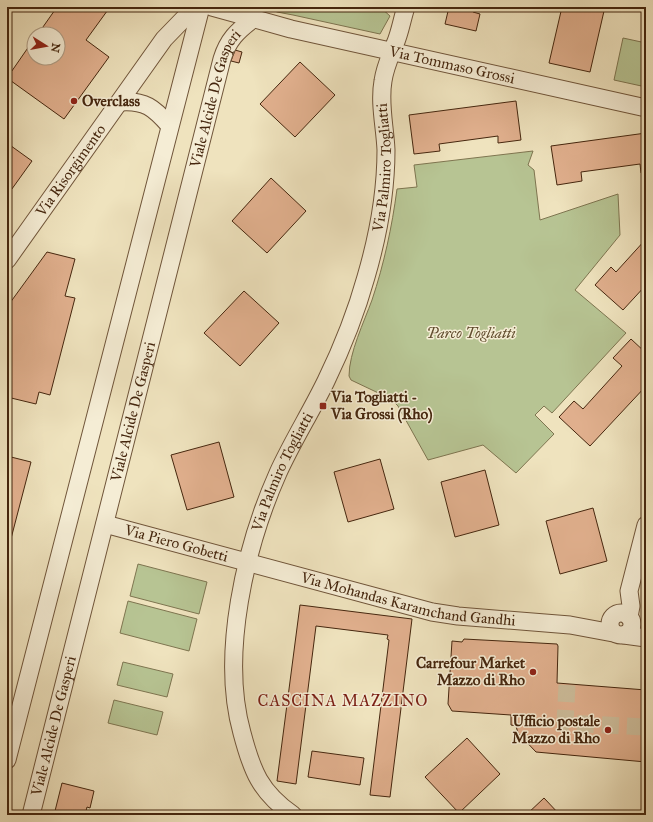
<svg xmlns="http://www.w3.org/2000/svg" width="653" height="822" font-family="'IM FELL Great Primer',serif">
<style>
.green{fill:#b7c493;stroke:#7e7550}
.building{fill:#e1b08e;stroke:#45260e}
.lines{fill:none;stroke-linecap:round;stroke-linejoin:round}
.minor-tunnel{stroke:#cdbd9b;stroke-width:17;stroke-dasharray:17 8;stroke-linecap:butt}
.minor-casing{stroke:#70553a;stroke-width:19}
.minor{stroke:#f5edd5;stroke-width:17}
.poi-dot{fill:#8f2418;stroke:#f5edd5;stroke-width:1.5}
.labels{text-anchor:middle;stroke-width:3;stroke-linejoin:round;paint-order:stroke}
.street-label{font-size:15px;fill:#45260e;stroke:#f5edd5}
.poi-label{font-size:15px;font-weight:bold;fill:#45260e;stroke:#f5edd5;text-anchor:start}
.park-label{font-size:15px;font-style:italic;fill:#624e2f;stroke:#f5edd5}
.neighbourhood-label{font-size:16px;letter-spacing:1px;fill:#7a1f14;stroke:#f5edd5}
</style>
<rect width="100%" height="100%" fill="#efe3be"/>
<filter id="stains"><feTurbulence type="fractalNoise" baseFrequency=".005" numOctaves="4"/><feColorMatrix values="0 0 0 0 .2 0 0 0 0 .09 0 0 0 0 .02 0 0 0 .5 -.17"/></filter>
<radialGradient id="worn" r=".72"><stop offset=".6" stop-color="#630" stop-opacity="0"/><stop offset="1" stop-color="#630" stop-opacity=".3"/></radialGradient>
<g class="green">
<polygon points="268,7 380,7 390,16 380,34 293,15 277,12"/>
<polygon points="623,38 646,43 646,87 614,80"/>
<path d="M533,151L528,165L534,170L540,220L618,194L620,235L575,290L626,333L552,413L544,406L535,415L554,434L516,473L483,445L428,460L398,406L391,399L351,380L349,376C349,353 364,322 372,300C384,264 392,227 397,189L417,187L414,165Z"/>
<polygon points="138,564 207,582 199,614 130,596"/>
<polygon points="128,601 197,619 189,651 120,633"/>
<polygon points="123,662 173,674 167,697 117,685"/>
<polygon points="114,700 163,712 157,735 108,723"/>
</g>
<g class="building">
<polygon points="57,7 110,7 86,40 109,57 64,119 7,78 34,39 34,58 58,58 58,34 38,34"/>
<polygon points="449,7 474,7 473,12 480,14 476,31 445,24"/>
<polygon points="562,7 585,7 604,11 590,72 549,63"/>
<polygon points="235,50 242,52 239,63 231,61"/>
<polygon points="300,62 335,95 295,137 260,104"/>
<polygon points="516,101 521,140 498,143 498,136 439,144 440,151 414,154 409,115"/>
<polygon points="646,133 646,173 641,173 640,164 581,172 582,181 557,185 551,146"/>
<polygon points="7,143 32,161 9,193 7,191"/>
<polygon points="271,178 306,211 267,253 232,221"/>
<polygon points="646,239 646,285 623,310 595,285 611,267 616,272"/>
<polygon points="47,252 75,259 65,296 75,298 50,395 39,392 36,404 7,397 7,370 11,355 7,352 7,307"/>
<polygon points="244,291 279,323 240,366 204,333"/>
<polygon points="631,339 646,353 646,386 590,446 559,417 574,401 583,409 622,366 613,358"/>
<polygon points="219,442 234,497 187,510 171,455"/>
<polygon points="7,456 31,462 7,554"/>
<polygon points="380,459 394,509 348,522 334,472"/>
<polygon points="485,470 499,525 455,537 441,482"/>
<polygon points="593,508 607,561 560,574 546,521"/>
<polygon points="300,605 412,619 390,797 370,795 389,640 387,639 388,635 316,626 296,784 277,781"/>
<polygon points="464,639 557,644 558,646 557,683 646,690 646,762 536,752 518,733 516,726 511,725 511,715 452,711 448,704 452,641 462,642"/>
<polygon points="467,738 500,774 459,813 425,777"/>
<polygon points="312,751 364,758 360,785 308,777"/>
<polygon points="62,783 94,791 90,808 87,807 85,815 54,815"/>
<polygon points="544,798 560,815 526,815"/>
</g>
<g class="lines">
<polyline class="minor-tunnel" points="567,685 565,723 646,727"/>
<defs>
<g id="minor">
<path id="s1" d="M212,7L291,29L646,108"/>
<path d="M120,102C145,100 154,108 169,125"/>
<path id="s2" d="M7,260L164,39L195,7"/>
<path id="s3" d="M105,524L432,612L458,616L570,625L613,633"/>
<circle cx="621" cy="624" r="11"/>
<polyline points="629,617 631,606 629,591 646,525"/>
<polyline points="624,635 646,638"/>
<polyline points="7,760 201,7"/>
<path id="s4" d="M31,815L222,59C228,40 237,31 253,19"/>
<path id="s5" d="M293,815C260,792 252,771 242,733C220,655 245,547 278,473C292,442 311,412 326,381C342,348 356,313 366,277C378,236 386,193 386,150C385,127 379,103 383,81C385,67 390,57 395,44C400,33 402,19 406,7"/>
</g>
</defs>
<use href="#minor" class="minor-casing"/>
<use href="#minor" class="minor"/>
</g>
<g class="poi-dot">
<circle cx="74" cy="101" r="4"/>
<rect x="319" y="402" width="8" height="8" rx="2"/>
<circle cx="533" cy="672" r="4"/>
<circle cx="608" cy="730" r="4"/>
</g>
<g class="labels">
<g class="street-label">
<text dy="5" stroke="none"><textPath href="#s1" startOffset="247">Via Tommaso Grossi</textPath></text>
<text dy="5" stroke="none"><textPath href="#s4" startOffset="740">Viale Alcide De Gasperi</textPath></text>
<text dy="5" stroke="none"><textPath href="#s5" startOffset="693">Via Palmiro Togliatti</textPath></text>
<text dy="5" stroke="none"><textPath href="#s2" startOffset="110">Via Risorgimento</textPath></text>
<text dy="5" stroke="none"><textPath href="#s4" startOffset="416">Viale Alcide De Gasperi</textPath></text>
<text dy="5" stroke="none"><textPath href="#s5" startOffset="369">Via Palmiro Togliatti</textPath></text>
<text dy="5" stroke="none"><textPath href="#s3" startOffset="74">Via Piero Gobetti</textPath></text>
<text dy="5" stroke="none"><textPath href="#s3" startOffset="313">Via Mohandas Karamchand Gandhi</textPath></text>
<text dy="5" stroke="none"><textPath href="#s4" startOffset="92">Viale Alcide De Gasperi</textPath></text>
</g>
<g class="poi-label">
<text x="82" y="106">Overclass</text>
<text x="331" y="402">Via Togliatti -<tspan x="331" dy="17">Via Grossi (Rho)</tspan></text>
<text x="525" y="668" text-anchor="end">Carrefour Market<tspan x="525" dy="17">Mazzo di Rho</tspan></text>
<text x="600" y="726" text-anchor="end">Ufficio postale<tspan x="600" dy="17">Mazzo di Rho</tspan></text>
</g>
<g class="park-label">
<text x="471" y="338">Parco Togliatti</text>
</g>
<g class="neighbourhood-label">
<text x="343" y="706">CASCINA MAZZINO</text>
</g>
</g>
<rect width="653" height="822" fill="none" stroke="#efe3be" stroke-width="24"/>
<rect x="8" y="8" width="637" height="806" fill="none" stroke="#45260e" stroke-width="2"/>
<rect x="12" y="12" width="629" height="798" fill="none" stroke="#45260e"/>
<g transform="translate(46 46) rotate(101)"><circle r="19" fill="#f5edd5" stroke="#af9d85"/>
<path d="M0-3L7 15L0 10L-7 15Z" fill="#8f2418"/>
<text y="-6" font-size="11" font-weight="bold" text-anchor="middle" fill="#45260e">N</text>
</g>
<rect width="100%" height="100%" filter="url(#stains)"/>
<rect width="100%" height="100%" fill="url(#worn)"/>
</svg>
